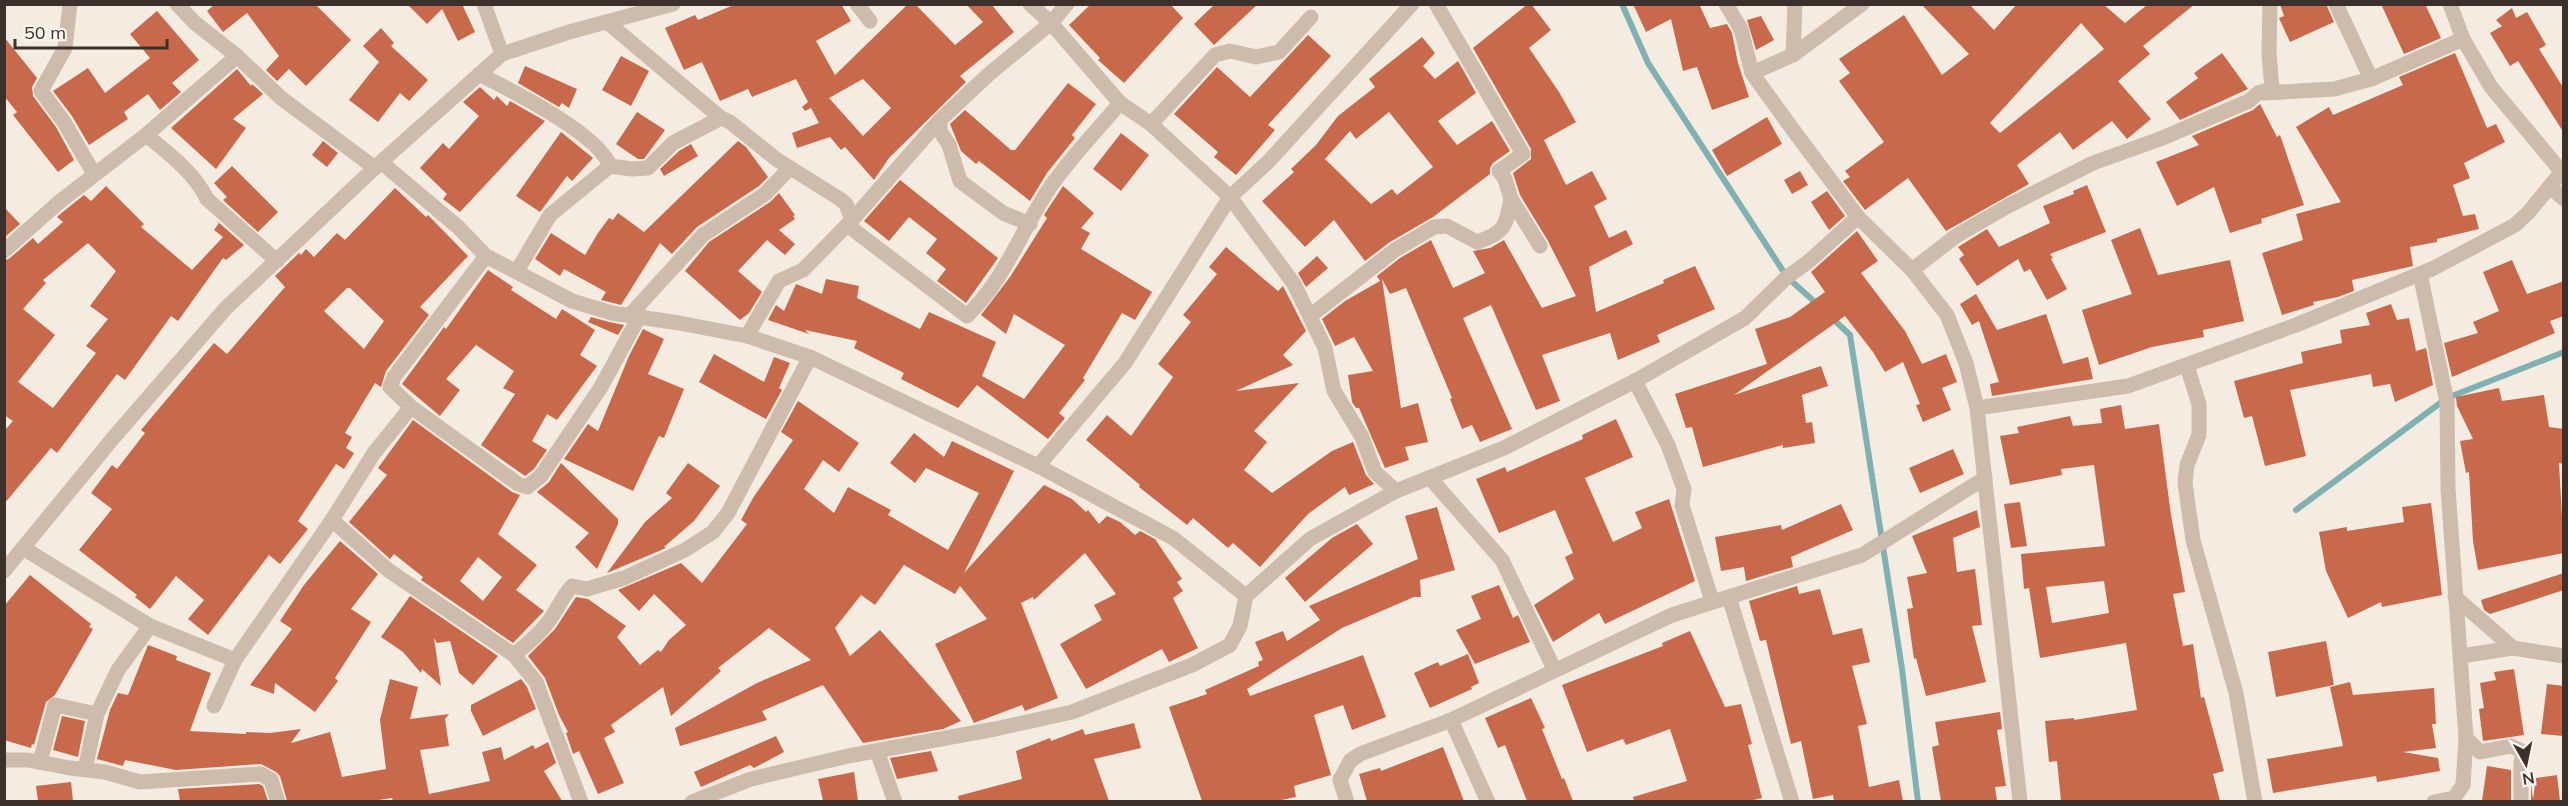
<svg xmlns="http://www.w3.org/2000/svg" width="2568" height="806" font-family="Mulish,sans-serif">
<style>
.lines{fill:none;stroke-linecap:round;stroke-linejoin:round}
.stream{stroke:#7fb0b2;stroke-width:6}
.building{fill:#c8694b;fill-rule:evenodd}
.minor{stroke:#cdbbac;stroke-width:15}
</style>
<rect width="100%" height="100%" fill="#f4ebe1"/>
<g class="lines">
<g class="stream">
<polyline points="1622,4 1648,63 1787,277 1817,304"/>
<polyline points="1831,317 1850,335 1902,669 1918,802"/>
<polyline points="2296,510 2447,398 2564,352"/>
</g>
</g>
<g class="building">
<polygon points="215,4 315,4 351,40 306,86 289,69 277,81 266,70 279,56 247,13 223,32 207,11"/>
<polygon points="407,4 462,4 475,32 458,41 442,9 427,24"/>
<path d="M736,4H841L851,21L816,41L835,75L908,4H915L955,45L983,22L966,4H991L1014,32L960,76L966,82L889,158L874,180L845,147L841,150L830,137L797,148L792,133L819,123L811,108L805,111L802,107L808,102L796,79L752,97L748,89L720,101L702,62L684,70L665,28L695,15L698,20ZM863,79L891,108L863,136L829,98Z"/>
<polygon points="1091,4 1170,4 1183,18 1124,83 1098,60 1100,58 1069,25"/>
<polygon points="1215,4 1258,4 1214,45 1194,24"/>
<polygon points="1528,4 1531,4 1551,30 1529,48 1559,92 1576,122 1544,140 1566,185 1592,171 1607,199 1594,206 1609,238 1626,230 1633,244 1589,267 1596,312 1664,283 1663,280 1695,266 1715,309 1657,335 1660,342 1618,360 1610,333 1542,355 1560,401 1536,410 1491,305 1463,318 1512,429 1480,442 1472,425 1462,429 1450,399 1452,398 1406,288 1390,294 1382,279 1401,408 1418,403 1428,442 1405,447 1409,460 1385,468 1359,408 1356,408 1352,402 1348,375 1373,371 1354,337 1335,346 1322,319 1345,301 1380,281 1377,276 1400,258 1431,240 1453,288 1485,273 1473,251 1490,248 1504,240 1542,308 1576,296 1548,241 1520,195 1513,173 1531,159 1531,149 1473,48"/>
<polygon points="1633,4 1702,4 1700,6 1710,28 1727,24 1732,33 1738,63 1749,97 1712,110 1697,67 1683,71 1671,19 1646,32"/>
<path d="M1921,4H1969L1994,30L2017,4H2103L2125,23L2148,4H2195L2143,46L2150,54L2118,81L2151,119L2127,139L2112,121L2073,150L2060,132L2017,165L2029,184L1946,231L1908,178L1865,210L1843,181L1850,177L1845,171L1884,142L1839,81L1850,73L1839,59L1904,15L1942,75L1969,54ZM2081,23L2104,49L2000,133L1990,123Z"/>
<polygon points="2280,4 2326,4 2334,22 2290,42 2279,18 2284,16"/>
<polygon points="2381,4 2425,4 2441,38 2404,54"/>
<polygon points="2512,8 2516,18 2527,12 2546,45 2539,49 2564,89 2564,133 2518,61 2510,66 2490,33 2502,26 2496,20"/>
<polygon points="157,11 199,60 172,83 181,92 160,110 148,94 124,112 128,119 89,145 72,116 53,91 88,68 105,93 150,58 130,34"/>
<polygon points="1761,16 1774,40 1756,50 1747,20"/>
<polygon points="381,28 394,43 391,46 428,80 409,101 400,93 378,122 349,100 379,62 363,46"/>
<polygon points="1308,35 1331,56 1268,125 1275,130 1236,175 1214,157 1218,152 1174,114 1217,67 1250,97"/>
<polygon points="4,37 37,78 32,87 33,96 56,127 74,160 58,172 13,115 17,112 4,96"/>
<path d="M1422,37L1435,53L1423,66L1435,79L1458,61L1476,93L1438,121L1457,145L1492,121L1510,151L1493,163L1490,168V174L1433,217L1390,242L1365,261L1334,220L1305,247L1262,201L1294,172L1291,169L1316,145L1338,116L1375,87L1369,79ZM1389,112L1433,167L1397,195L1392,189L1371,204L1325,159L1350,131L1356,139Z"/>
<polygon points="2222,53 2248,89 2180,120 2166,102 2198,78 2194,73"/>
<polygon points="2455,53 2487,128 2496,124 2505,142 2464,163 2470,178 2453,185 2463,216 2475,214 2479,229 2437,239 2437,242 2410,247 2413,266 2352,280 2354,291 2338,297 2313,302 2314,305 2282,315 2262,253 2303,240 2296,214 2341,202 2296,127 2329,107 2333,115 2403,85 2399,77"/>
<polygon points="621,56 649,71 631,106 602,90"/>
<polygon points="525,66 577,89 569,108 562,103 559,107 518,83"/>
<polygon points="237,69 251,86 252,84 263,94 233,119 246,128 216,169 171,128"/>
<polygon points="1068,83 1096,104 1072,135 1075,138 1047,173 1030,201 979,161 976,164 961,151 950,124 965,110 1011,150 1015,150"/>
<polygon points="480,87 494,100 497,96 507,106 510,101 545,121 460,212 443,199 447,194 420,168 443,143 449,149 479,116 463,102"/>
<polygon points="2260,104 2277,137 2280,135 2304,205 2261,219 2262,223 2230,233 2214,187 2177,206 2156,162 2199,145 2192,136 2253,110"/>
<polygon points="637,112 665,130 644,159 638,159 616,144"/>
<polygon points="1767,117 1782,144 1727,176 1712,150"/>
<polygon points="561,132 593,158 572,181 567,176 540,212 516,196"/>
<polygon points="1121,133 1149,155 1121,191 1093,169"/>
<polygon points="323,141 338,153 327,167 312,155"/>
<polygon points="738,141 746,147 768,177 759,186 697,227 672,254 660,243 621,305 601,300 606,292 564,269 560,276 535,259 551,233 585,255 598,233 609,218 613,220 618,213 644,232"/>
<polygon points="691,144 698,156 664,176 660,169 679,151"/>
<polygon points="232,166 278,212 258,232 223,200 227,197 214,183"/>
<polygon points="1800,171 1808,185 1792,194 1784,180"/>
<polygon points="900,180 998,258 966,303 937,281 946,269 926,253 937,239 909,217 889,241 864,221"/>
<polygon points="2087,185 2106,232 2050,254 2053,258 2051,259 2067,289 2047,300 2030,269 2024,272 2018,259 1977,286 1959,259 1964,255 1958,247 1987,229 1999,247 2050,223 2043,206 2074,194 2073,191"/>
<path d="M106,186L144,224L141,227L192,270L223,237L214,230L219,223L216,220L244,245L226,260L223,258L178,321L171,316L125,380L117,374L57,453L51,448L4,504V431L13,421L4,415V261L10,258L33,238L38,244L63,222L57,217L64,211L84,195L91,201ZM88,243L116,271L90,306L108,319L86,346L96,353L53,408L18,382L55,335L23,309L46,283L43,280Z"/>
<polygon points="1063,186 1094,213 1081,228 1090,233 1081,249 1152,292 1135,320 1122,313 1083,378 1085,380 1059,413 1065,418 1048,439 977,385 958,408 901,379 904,373 854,348 857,341 805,330 809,334 768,320 776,305 784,311 796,284 822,294 826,279 859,286 857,298 920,329 929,312 996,342 982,376 1024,399 1065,345 1014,314 1006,334 981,315 1010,277 1047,218 1044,215"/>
<path d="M395,188L426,217L428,215L468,256L420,307L429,315L386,371L381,387L375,383L345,433L352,437L346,448L354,453L344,469L336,464L298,521L308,529L280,564L269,555L208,635L188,619L204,600L176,576L150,609L135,597L137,595L79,550L112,509L91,493L112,465L117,469L145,433L141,430L214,343L227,354L285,287L275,276L299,253L301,255L306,249L314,257L337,233L345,240ZM347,288H350L384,321L364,349L324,311Z"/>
<polygon points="1827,191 1845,216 1829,230 1811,202"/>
<polygon points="779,193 795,215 793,216 795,219 779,230 795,244 785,255 767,240 738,271 762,292 749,313 740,320 685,271 709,242 770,202"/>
<polygon points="4,207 20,224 4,238"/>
<polygon points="2140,228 2158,275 2230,260 2244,321 2203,330 2204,337 2152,347 2099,365 2082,310 2132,294 2111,240"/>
<polygon points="1857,231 1878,261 1861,273 1905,331 1922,364 1946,354 1957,382 1942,388 1951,410 1923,422 1916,405 1920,404 1903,362 1885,372 1873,352 1845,316 1734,395 1821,366 1828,386 1802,395 1806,423 1812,422 1815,443 1783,448 1783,445 1703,467 1692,427 1686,428 1675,394 1767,364 1755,329 1790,317 1825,292 1811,272"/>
<polygon points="1226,247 1278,291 1283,286 1306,331 1283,355 1293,365 1236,391 1299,383 1254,431 1267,442 1244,470 1272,493 1332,451 1353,442 1366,475 1374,484 1349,495 1345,487 1308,514 1260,567 1233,543 1228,548 1193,518 1187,525 1139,487 1140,485 1086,440 1107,415 1131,436 1173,377 1158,364 1191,322 1183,315 1217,274 1209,267"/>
<polygon points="1317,256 1328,268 1306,287 1298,273"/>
<polygon points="2512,260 2527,294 2564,281 2564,316 2550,321 2555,333 2452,377 2444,343 2478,333 2473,322 2499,311 2483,272"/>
<polygon points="488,270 513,287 511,290 556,319 562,309 595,330 580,355 597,366 557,420 547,414 532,441 547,450 534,469 525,476 481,445 515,394 503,388 514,371 476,345 446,379 460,390 440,416 402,384 444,327 446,329"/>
<polygon points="1976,294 1997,330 2046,314 2063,364 2088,357 2093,379 1992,396 1990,384 1999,382 1979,321 1972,325 1960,304"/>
<polygon points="2391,304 2397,320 2409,318 2416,351 2426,348 2433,385 2395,402 2390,384 2373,387 2371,374 2290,390 2306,456 2265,466 2252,416 2244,418 2234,381 2303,363 2301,352 2342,343 2340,330 2370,325 2366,313"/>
<polygon points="591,317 609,322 624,325 618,335 588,322"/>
<polygon points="643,329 664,339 648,374 684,389 664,438 659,436 633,491 564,459 588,424 598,431 629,356"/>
<polygon points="714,354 764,382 774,357 790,363 779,388 782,390 766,419 699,382"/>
<polygon points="2499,388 2502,401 2544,395 2549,427 2564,429 2564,464 2559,463 2564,553 2478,570 2473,541 2469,472 2466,473 2460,441 2473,439 2457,406 2456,397"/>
<polygon points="798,401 859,443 839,472 823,460 804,489 834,513 848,487 891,510 888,515 948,550 979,493 926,468 915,483 890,463 914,433 944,457 952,441 1014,471 964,573 1044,485 1072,499 1086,512 1088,510 1099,524 1107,516 1120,522 1135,535 1140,531 1155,539 1182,579 1177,582 1183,591 1173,598 1198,648 1169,662 1162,649 1086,689 1060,644 1102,620 1094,605 1116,594 1085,553 1034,600 1033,597 1021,603 1058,698 1025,711 1022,705 974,723 935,644 987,619 960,586 955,594 904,565 875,605 861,595 835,628 850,656 880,630 961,721 943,729 863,743 823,685 762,711 767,720 680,746 675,728 757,683 811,660 769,628 718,668 721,671 671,716 663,687 611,725 615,732 604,738 624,783 598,794 579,751 573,754 566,733 568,732 559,715 545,678 528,656 555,629 576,597 588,599 626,626 617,637 640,665 658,650 661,652 669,640 686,625 654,594 639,611 618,590 681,563 702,583 747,524 741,520 753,498 793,440 781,432"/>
<path d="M2121,405L2125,429L2159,424L2171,515L2185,592L2173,594L2183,646L2193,644L2201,698L2204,697L2224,771L2213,774L2220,801H2061L2057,761L2049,762L2045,721L2074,718V720L2137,710L2126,643L2040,658L2029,588L2024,589L2021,554L2105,546L2094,465L2061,469L2062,475L2010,485L2000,436L2019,433L2017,427L2070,416L2073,426L2102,423L2100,409ZM2104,581L2109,613L2052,623L2046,587Z"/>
<polygon points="1616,419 1633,457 1585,478 1613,542 1642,528 1635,512 1669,499 1695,581 1605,624 1599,613 1553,642 1534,605 1574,579 1565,557 1573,553 1555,510 1499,533 1476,479 1505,467 1507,472 1583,439 1582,435"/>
<path d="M413,420L512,492L520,495L498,534L537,565L516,590L544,611L513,643L421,580L423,577L394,554L390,559L349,522L387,475L378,468ZM478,557L502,577L483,601L460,581Z"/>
<polygon points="1953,449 1964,474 1920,493 1909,468"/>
<polygon points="561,463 618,519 618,524 597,569 575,547 589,533 537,492 549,482"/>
<polygon points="688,463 720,486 694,521 664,547 666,548 607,573 645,522 672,498 666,493"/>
<polygon points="2020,502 2027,546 2011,548 2004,504"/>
<polygon points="2431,503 2442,595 2382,607 2381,602 2348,618 2326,571 2319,532 2347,527 2347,531 2404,522 2402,507"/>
<polygon points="1841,504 1853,530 1791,557 1793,567 1746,581 1744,567 1721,571 1715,537 1781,525 1782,530"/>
<polygon points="1437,507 1455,570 1420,580 1421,597 1414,597 1342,628 1247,689 1250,696 1363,655 1386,717 1352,730 1343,705 1314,715 1331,775 1294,786 1296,797 1276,801 1202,801 1169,707 1207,694 1205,690 1259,666 1258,662 1263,660 1255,642 1283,631 1287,641 1320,620 1309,606 1418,559 1405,516"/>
<polygon points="1977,510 1980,527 1953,538 1957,572 1975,569 1982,625 1972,626 1986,682 1926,696 1916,658 1914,659 1907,609 1913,608 1907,577 1927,573 1912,536"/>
<polygon points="1357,524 1373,544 1305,602 1285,578 1332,538"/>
<polygon points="340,541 378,574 351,609 371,622 335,678 338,681 315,712 275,683 274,694 250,685 292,629 280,621 304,585"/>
<polygon points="2564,573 2564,590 2490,614 2484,610 2481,600"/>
<polygon points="30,575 91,624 89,627 93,629 55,695 46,702 34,745 32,744 31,748 4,740 4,606"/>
<polygon points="1499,585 1513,618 1518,615 1530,642 1475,664 1456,630 1481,619 1471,596"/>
<polygon points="1797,586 1799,594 1820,589 1833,635 1862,628 1870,662 1852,666 1867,724 1858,726 1869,787 1899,780 1903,801 1834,801 1833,795 1813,799 1801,741 1791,744 1766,640 1760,641 1749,601"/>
<polygon points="410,596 498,656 473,685 459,673 450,641 437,643 434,638 441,686 422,669 421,673 403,652 381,637"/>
<polygon points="1690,631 1725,707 1741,704 1752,744 1748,745 1762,798 1749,801 1634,801 1633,797 1687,781 1670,729 1626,745 1623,739 1587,752 1562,685 1663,646 1662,643"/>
<polygon points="2326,641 2334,685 2276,697 2268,652"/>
<polygon points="148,645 177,656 176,660 211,673 190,731 246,734 246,732 270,733 301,729 291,743 330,732 342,777 386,769 380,720 390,679 418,687 410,719 449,714 445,719 449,746 420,750 429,794 490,781 482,752 501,747 504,760 533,745 535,749 548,742 556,763 544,771 562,801 393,801 392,798 372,801 287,801 280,776 276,772 261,764 176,770 125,760 123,766 97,759 110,710 118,693 128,695"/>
<polygon points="1468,654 1479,683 1471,687 1472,689 1430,708 1414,673 1438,662 1440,666"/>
<polygon points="2514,669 2524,735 2483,741 2479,709 2484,708 2480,683 2496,680 2494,672"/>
<polygon points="521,679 527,687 536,709 483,736 471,711 471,705"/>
<polygon points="2350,682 2353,695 2434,688 2436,724 2432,724 2436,748 2403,752 2438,758 2440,771 2377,782 2376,776 2273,793 2267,759 2343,746 2330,687"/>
<polygon points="2547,684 2564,686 2564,736 2541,734"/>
<polygon points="1531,698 1545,728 1542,729 1562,779 1564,778 1573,801 1527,801 1505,745 1498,748 1485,718"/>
<polygon points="2000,712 2002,729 1997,730 2006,786 1995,787 1997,801 1941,801 1932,747 1939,745 1935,722"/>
<polygon points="62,716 85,721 78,757 53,750"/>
<polygon points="1134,723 1141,748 1094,759 1109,801 959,801 958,796 1022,779 1016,751 1050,738 1051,741 1083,729 1085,735"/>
<polygon points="776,736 784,752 754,768 750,765 701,787 694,772"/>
<polygon points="1443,747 1464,801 1367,801 1359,774 1380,768 1381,771"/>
<polygon points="931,751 938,771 897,779 890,758"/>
<polygon points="2487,766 2511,770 2511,801 2482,801"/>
<polygon points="854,772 858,801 823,801 818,779"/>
<polygon points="2557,775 2560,801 2531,801 2531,784 2533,799 2536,778"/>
<polygon points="71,782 73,801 38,801 36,786"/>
<polygon points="259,784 263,786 268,801 180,801 178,789"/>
</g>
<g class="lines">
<g class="minor">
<polyline points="70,4 65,48 41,91 64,122 94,174"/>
<polyline points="177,4 195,23 237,56 281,98 375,168"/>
<polyline points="484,4 502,54"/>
<polyline points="857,4 870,21"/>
<polyline points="1030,4 1051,23 1120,103 1151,124 1230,197 1294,284 1325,348 1334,391 1362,437 1375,472 1396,491"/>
<polyline points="1436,4 1523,154 1499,171 1505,179 1511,199 1540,246"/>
<polyline points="1726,4 1741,29 1752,73 1788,123 1858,217 1912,270 1947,315 1966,363 1977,408 2020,802"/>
<polyline points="2336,4 2371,79"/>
<polyline points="2450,4 2463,39 2491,87 2561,171"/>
<polyline points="607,22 721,118 730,122 776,159 840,199 846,204 852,220"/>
<polyline points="1793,55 1795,4"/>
<polyline points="1752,73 1793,55 1862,4"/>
<path d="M479,74C511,90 599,134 610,166"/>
<polyline points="2264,93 2334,89 2371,79 2463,39"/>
<polyline points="940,120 940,131 949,145 960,181 1003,213 1030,224"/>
<polyline points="1151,124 1215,55 1230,51 1256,57 1279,52 1311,17"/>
<path d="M146,135C168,153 195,173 207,199L277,261"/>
<polyline points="381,162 458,227 486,256 572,301 612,313 679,323 747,336 810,357 1038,466 1173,538 1246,596"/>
<polyline points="2550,187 2564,199"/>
<path d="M847,225L967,316C1006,277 1018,237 1047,192C1067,161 1096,132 1120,103"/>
<polyline points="4,251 58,203 146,135 237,56"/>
<polyline points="486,256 394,377 390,387 411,407 518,484 527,487 541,476 601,387 639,317"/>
<polyline points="1912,270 1956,236 2008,206 2093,163 2160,139 2249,101 2258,93 2272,89 2269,53 2270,4"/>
<polyline points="517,271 550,215 610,166 632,169 648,168 673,143 721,118"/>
<polyline points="2420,274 2447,402 2448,489 2466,738 2463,785 2454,798 2434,802"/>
<polyline points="629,316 703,235 765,194 790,168"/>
<path d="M1310,316L1395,250L1434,227L1447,226L1477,242C1505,233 1506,226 1511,199"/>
<polyline points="747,336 779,281 803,270 852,220 940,120 989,74 1051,23 1067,4"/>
<polyline points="2187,366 2199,404 2199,435 2187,465 2185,483 2193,540 2236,693 2255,802"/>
<polyline points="1635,381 1668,445 1684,489 1682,505 1712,601"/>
<polyline points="1977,408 2128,386 2296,325 2434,268 2515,225 2528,213 2564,169"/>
<polyline points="1038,466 1125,363 1230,197 1269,161 1412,4"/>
<polyline points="1430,478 1502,560 1554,669"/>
<polyline points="332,520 388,570 514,655 536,682 581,802"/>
<polyline points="23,548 150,626 235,660"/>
<polyline points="4,571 114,437 226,308 381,162 502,54 569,32 673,4"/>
<polyline points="1729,597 1792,802"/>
<polyline points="2455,597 2513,648"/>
<path d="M514,655C527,644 542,632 551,618C559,606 563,596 572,586L587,589L624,578L685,550L713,532L728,513L810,357"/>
<polyline points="2461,656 2513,648 2564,656"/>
<polyline points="214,706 235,660 332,520 374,453 411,407"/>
<polyline points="1451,720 1488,802"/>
<polyline points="2466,738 2480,752 2511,746 2524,752 2521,762 2521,802"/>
<polyline points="877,751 895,802"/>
<polyline points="4,760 28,760 70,768 105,772 140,782 261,774 271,780 278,802"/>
<polyline points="40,762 55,705 97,714"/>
<polyline points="85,769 97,714 118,670 150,626"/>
<polyline points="692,802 751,779 848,756 995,729 1072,712 1192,665 1230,645 1240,626 1246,596 1310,539 1396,491 1504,448 1635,381 1745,318 1787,277 1808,262 1858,217"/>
<polyline points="1347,802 1340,780 1350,761 1360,754 1451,720 1672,615 1862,555 1985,478"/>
</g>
</g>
<rect width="2568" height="806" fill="none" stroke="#3b302b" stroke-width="12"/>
<g transform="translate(2526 764) rotate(171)" stroke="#fbf5ee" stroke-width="4.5" paint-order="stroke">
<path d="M0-4.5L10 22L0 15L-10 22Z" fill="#3b302b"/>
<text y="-9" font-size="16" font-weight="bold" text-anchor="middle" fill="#3b302b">N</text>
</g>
<path d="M15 39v9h152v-9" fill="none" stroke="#3b302b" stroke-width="3"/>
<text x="24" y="39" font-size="18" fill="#3b302b" stroke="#fbf5ee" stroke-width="4.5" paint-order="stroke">50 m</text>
</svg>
